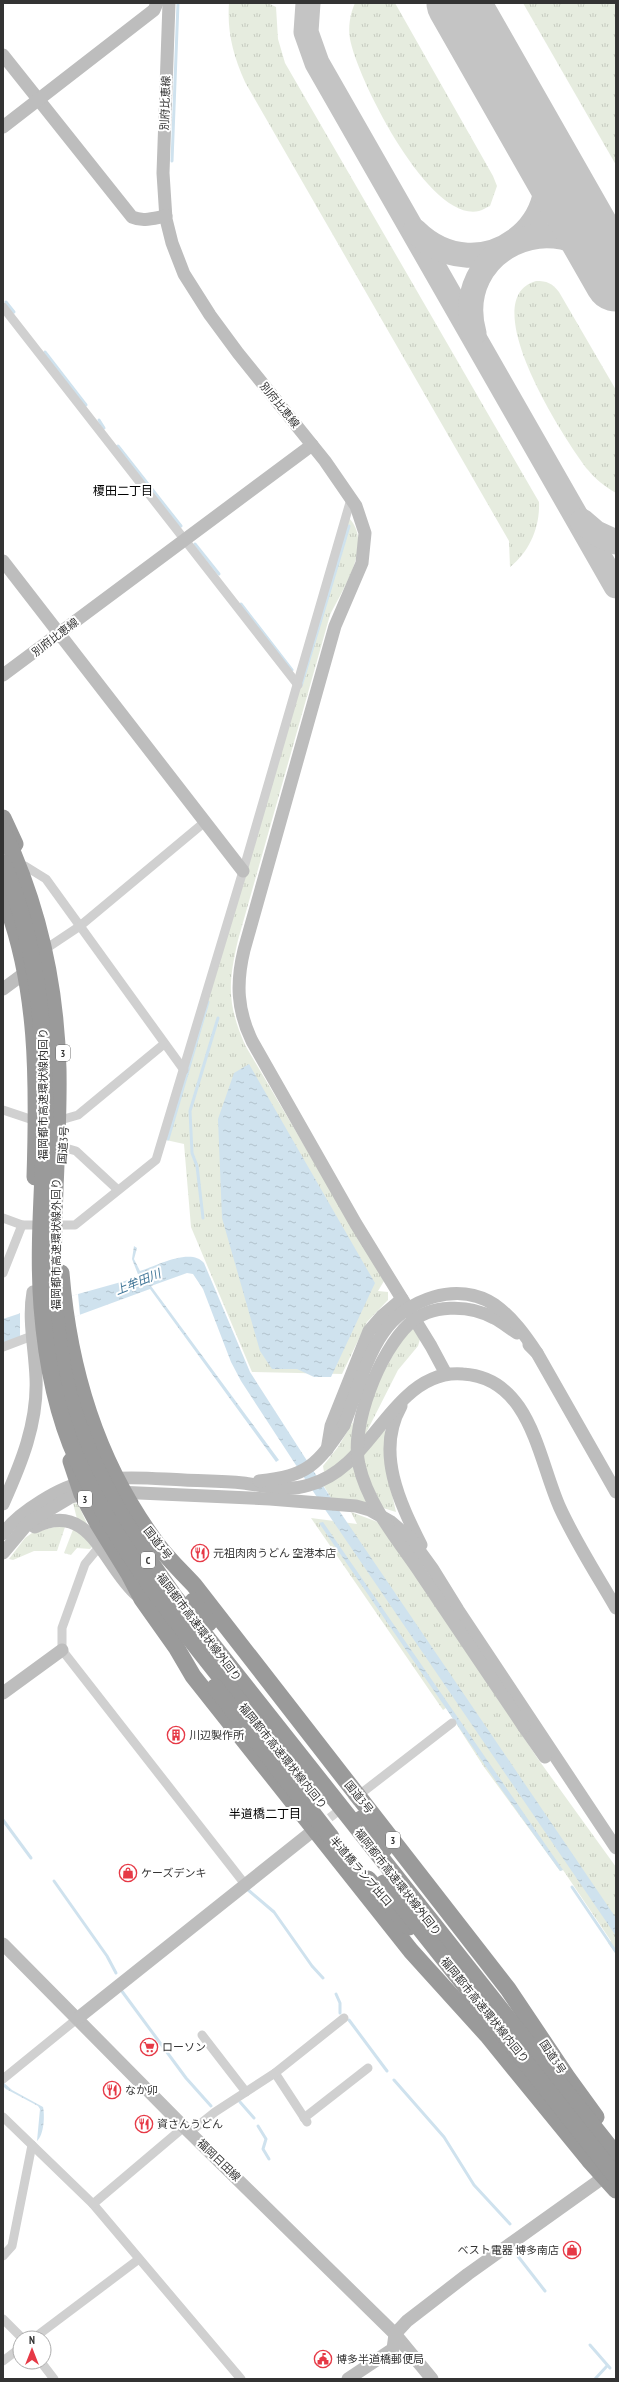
<svg xmlns="http://www.w3.org/2000/svg" width="619" height="2382" font-family="'PT Sans Narrow','Noto Sans JP',sans-serif">
<style>
.grass{fill:url(#grass-tufts)}
.water{fill:url(#water-ripples)}
.pier{fill:#fff}
.lines{fill:none;stroke-linecap:round;stroke-linejoin:round}
.stream{stroke:#cfe2ee;stroke-width:3}
.taxiway{stroke:#c4c4c4;stroke-width:25}
.runway{stroke:#c4c4c4;stroke-width:63}
.street-tunnel{stroke:#d6d6d6;stroke-width:9;stroke-dasharray:9 4.5;stroke-linecap:butt}
.street{stroke:#d0d0d0;stroke-width:9}
.secondary{stroke:#bdbdbd;stroke-width:13}
.highway{stroke:#9a9a9a;stroke-width:17}
.secondary-bridge{stroke:#bdbdbd;stroke-width:13}
.highway-bridge{stroke:#9a9a9a;stroke-width:17}
.labels{text-anchor:middle;stroke-width:4;stroke-linejoin:round;paint-order:stroke}
.shield{fill:#fff;stroke:#707070;stroke-width:1}
.shield-label{font-size:10px;font-weight:bold;fill:#333}
.street-label{font-size:11px;fill:#333;stroke:#fff}
.poi-label{font-size:11px;fill:#333;stroke:#fff;text-anchor:start}
.neighbourhood-label{font-size:12px;fill:#000;stroke:#fff}
.water-label{font-size:12px;font-style:italic;fill:#3f7597;stroke:#fff}
</style>
<defs>
<pattern id="grass-tufts" width="24" height="20" patternUnits="userSpaceOnUse"><rect width="24" height="20" fill="#e6ecdf"/><path d="M3 7l-1-3M5 7V3M7 7l1-3M15 17l-1-3M17 17v-4M19 17l1-3" fill="none" stroke="#c6cbc0"/></pattern>
<pattern id="water-ripples" width="26" height="14" patternUnits="userSpaceOnUse"><rect width="26" height="14" fill="#cfe2ee"/><path d="M2 4q2-2 4 0t4 0M15 11q2-2 4 0t4 0" fill="none" stroke="#b2c2cd"/></pattern>
</defs>
<rect width="100%" height="100%" fill="#fff"/>
<g class="grass">
<path d="M229,3H268L276,7L278,39L285,63L539,502C540,527 530,551 510,567L509,541L245,82C233,55 227,32 229,3Z"/>
<path d="M355,3H395L493,176L497,186L490,206C487,207 483,210 479,211C429,223 357,78 350,39C348,27 350,14 355,3Z"/>
<polygon points="523,3 616,3 616,165"/>
<path d="M536,281C547,281 552,283 559,292L616,390V493C606,487 595,479 588,470C566,442 473,299 536,281Z"/>
<path d="M349,518C374,544 342,590 330,615L238,940C228,984 227,1003 245,1045L384,1281L378,1291L388,1292V1300L367,1322L342,1374L252,1372L191,1227L184,1144L166,1140Z"/>
<polygon points="415,1327 420,1339 418,1346 398,1370 361,1443 373,1391 402,1339"/>
<polygon points="353,1422 351,1456 324,1472 323,1466 338,1447"/>
<polygon points="385,1424 385,1463 396,1512 383,1508 368,1477 361,1454"/>
<polygon points="353,1464 369,1504 331,1498 322,1483"/>
<polygon points="73,1503 78,1504 88,1526 77,1519"/>
<polygon points="351,1512 383,1524 538,1759 616,1867 616,1954 608,1943 611,1941 563,1870 560,1871 484,1767 446,1708 443,1710 311,1518 357,1524"/>
<polygon points="66,1524 57,1551 34,1551 13,1560 9,1559 25,1538 32,1533"/>
<polygon points="74,1527 83,1532 92,1547 90,1549 77,1548 71,1555 64,1553"/>
</g>
<g class="water">
<polygon points="249,1064 375,1283 331,1377 314,1377 297,1369 272,1369 260,1351 222,1218 218,1119 234,1073"/>
<path d="M134,1246L137,1248L134,1259L140,1271C156,1266 191,1247 204,1263L250,1372L338,1509L616,1918V1936L324,1508L241,1381L231,1362L203,1289L193,1274L187,1273L151,1286L279,1460L276,1462L150,1289L3,1343V1319L78,1294L139,1277L132,1259Z"/>
<polygon points="323,1522 563,1870 560,1871 504,1793 319,1523"/>
<path d="M3,2082L12,2090L43,2107C45,2116 44,2135 37,2141L40,2109L38,2106L6,2089L3,2086Z"/>
</g>
<polygon class="pier" points="78,1294 80,1315 20,1336 20,1312"/>
<g class="lines">
<g class="stream">
<polyline points="172,161 178,3"/>
<polyline points="6,302 14,312"/>
<polyline points="45,352 86,405"/>
<polyline points="99,420 104,428"/>
<polyline points="118,446 181,526"/>
<polyline points="195,544 219,574"/>
<polyline points="241,604 292,670"/>
<polyline points="301,686 349,526"/>
<polyline points="168,1139 208,1002"/>
<polyline points="203,1218 197,1166 192,1153 190,1111 218,1018"/>
<polyline points="3,1820 31,1858"/>
<polyline points="54,1881 107,1956 116,1973"/>
<polyline points="572,1887 616,1952"/>
<polyline points="247,1889 274,1912 312,1966 323,1978"/>
<polyline points="121,1990 186,2078 211,2106"/>
<polyline points="336,1994 340,2003 340,2013"/>
<polyline points="349,2020 387,2071"/>
<polyline points="394,2080 444,2137 474,2185 510,2224"/>
<polyline points="240,2102 254,2118"/>
<polyline points="258,2126 266,2139 263,2149 269,2159"/>
<polyline points="517,2255 545,2291"/>
<polyline points="590,2345 610,2368"/>
<polyline points="595,2379 607,2366"/>
</g>
<g class="taxiway">
<polyline points="308,3 306,32 317,63 616,586"/>
<path d="M415,231C480,295 578,221 537,141"/>
<path d="M474,333C451,250 557,199 609,268"/>
<polyline points="582,521 596,533 616,542"/>
</g>
<polyline class="runway" points="458,3 616,280"/>
<polyline class="street-tunnel" points="319,1826 359,1795"/>
<g class="street">
<polyline points="3,307 298,685"/>
<polyline points="25,866 46,879 184,1070"/>
<polyline points="50,946 80,926 206,821"/>
<polyline points="3,1110 36,1121"/>
<polyline points="64,1119 78,1115 164,1044"/>
<polyline points="62,1147 76,1151 118,1190"/>
<polyline points="3,1218 22,1225 34,1225"/>
<polyline points="61,1225 75,1225 156,1160 243,871 351,499"/>
<polyline points="3,1273 22,1225"/>
<polyline points="3,1347 32,1336"/>
<polyline points="99,1547 85,1564 62,1628 62,1650 244,1883"/>
<polyline points="359,1795 452,1723"/>
<polyline points="202,2035 246,2092"/>
<polyline points="275,2073 307,2122"/>
<polyline points="3,2079 78,2018"/>
<polyline points="3,2117 93,2204 241,2379"/>
<polyline points="304,2118 368,2068"/>
<polyline points="190,2132 215,2112 275,2073 344,2018"/>
<polyline points="93,2204 184,2127"/>
<polyline points="3,2256 12,2246 32,2145"/>
<polyline points="3,2319 22,2338"/>
<polyline points="34,2338 139,2259"/>
<polyline points="3,2361 20,2348"/>
<polyline points="41,2362 54,2379"/>
</g>
<g class="secondary">
<path d="M169,3L163,173L166,219L172,243L184,274L210,315L238,353L325,461L356,506L365,533L362,563L335,626L244,950C236,983 237,1010 252,1041L356,1224L431,1346L446,1374"/>
<path d="M3,55L132,217C143,222 154,218 166,216"/>
<polyline points="3,127 154,10 157,3"/>
<polyline points="3,561 243,871"/>
<polyline points="3,675 312,445"/>
<polyline points="3,989 26,972"/>
<polyline points="529,1345 537,1353 616,1492"/>
<path d="M401,1406C375,1452 400,1503 421,1545"/>
<polyline points="327,1450 331,1426 369,1331 382,1316 402,1299"/>
<path d="M108,1479C133,1476 159,1479 184,1480C204,1481 224,1481 243,1483C265,1486 287,1492 309,1485C355,1472 374,1426 407,1396C423,1381 441,1372 463,1374C531,1378 538,1459 560,1508C576,1543 597,1575 616,1608"/>
<path d="M259,1481C308,1476 317,1465 344,1425"/>
<polyline points="117,1492 270,1499 356,1506 370,1510 391,1522 411,1539 432,1568 458,1610 616,1848"/>
<path d="M3,1504C21,1464 38,1423 36,1378C35,1349 28,1320 33,1292"/>
<path d="M32,1525L35,1527C90,1499 104,1566 136,1594"/>
<path d="M3,1534C17,1513 62,1485 87,1482"/>
<polyline points="3,1553 29,1522 71,1497 90,1493"/>
<polyline points="3,1693 62,1650"/>
<polyline points="524,1727 545,1757"/>
<polyline points="3,1944 184,2127 395,2334 432,2379"/>
<polyline points="78,2018 314,1830"/>
<polyline points="348,2379 393,2349 395,2334 407,2321 468,2274 611,2172"/>
</g>
<g class="highway">
<polyline points="3,818 15,844"/>
<path d="M3,895C39,984 38,1083 35,1177"/>
<path d="M61,1273C69,1371 98,1465 157,1544C168,1559 181,1571 194,1585L508,1989L567,2077L596,2117"/>
<polyline points="71,1461 82,1494 97,1522 129,1574 142,1599 176,1647 193,1676 411,1951 487,2035 589,2160 616,2190"/>
<polyline points="361,1819 385,1848"/>
<polyline points="368,1879 409,1927"/>
</g>
<g class="secondary-bridge">
<path d="M517,1333C509,1328 502,1322 494,1318C469,1304 430,1304 409,1324C380,1351 350,1425 359,1465C368,1505 398,1540 421,1574C455,1625 490,1676 524,1727"/>
<path d="M344,1425C355,1397 366,1357 383,1333C406,1299 458,1280 495,1305C513,1318 525,1335 537,1353"/>
</g>
<g class="highway-bridge">
<path d="M3,831C38,905 56,987 58,1069C60,1173 42,1279 66,1382C85,1462 127,1530 174,1596L616,2155"/>
<path d="M3,863C42,955 47,1053 44,1151C42,1203 38,1255 42,1307C46,1358 56,1413 77,1459C127,1571 211,1664 286,1759"/>
<polyline points="193,1601 209,1623"/>
<polyline points="215,1687 331,1837"/>
<polyline points="384,1883 616,2177"/>
</g>
</g>
<defs>
<symbol id="restaurant-ring" viewBox="-11 -11 22 22"><circle r="9.5" fill="#fff" stroke="#e63946" stroke-width="1.5"/><path d="M-5-6h1v4h1v-4h1v4h1v-4h1v5L-1.5 .5V6h-2V.5L-5-1ZM5-6V6H3V1.5H1.5Q1.5-4 5-6Z" fill="#e63946"/></symbol>
<symbol id="building-ring" viewBox="-11 -11 22 22"><circle r="9.5" fill="#fff" stroke="#e63946" stroke-width="1.5"/><path d="M-4-6H4V6H1V3H-1V6H-4ZM-2.5-4.3h1.7v1.8h-1.7ZM.8-4.3h1.7v1.8H.8ZM-2.5-1h1.7V.8h-1.7ZM.8-1h1.7V.8H.8Z" fill="#e63946"/></symbol>
<symbol id="shop-ring" viewBox="-11 -11 22 22"><circle r="9.5" fill="#fff" stroke="#e63946" stroke-width="1.5"/><path d="M-5-2.5h2.3a2.7 3.5 0 0 1 5.4 0H5L5.5 6h-11ZM-1.5-2.5h3a1.5 2.3 0 0 0-3 0Z" fill="#e63946"/></symbol>
<symbol id="supermarket-ring" viewBox="-11 -11 22 22"><circle r="9.5" fill="#fff" stroke="#e63946" stroke-width="1.5"/><path d="M-6-5.5h2.5l.6 2H6L4.5 2H-2.5L-4.4-4H-6ZM-1.5 3.2a1.3 1.3 0 1 0 .1 0ZM3 3.2a1.3 1.3 0 1 0 .1 0Z" fill="#e63946"/></symbol>
<symbol id="civic-ring" viewBox="-11 -11 22 22"><circle r="9.5" fill="#fff" stroke="#e63946" stroke-width="1.5"/><path d="M-.6-6.5H3V-4.5H.6V-3L4-1V1h2V6H-6V1h2V-1L-.6-3ZM-1.2 2.5V6h2.4V2.5Z" fill="#e63946"/></symbol>
</defs>
<g fill-rule="evenodd">
<use href="#restaurant-ring" x="190" y="1543" width="20" height="20"/>
<use href="#building-ring" x="166" y="1725" width="20" height="20"/>
<use href="#shop-ring" x="118" y="1863" width="20" height="20"/>
<use href="#supermarket-ring" x="139" y="2037" width="20" height="20"/>
<use href="#restaurant-ring" x="102" y="2080" width="20" height="20"/>
<use href="#restaurant-ring" x="134" y="2114" width="20" height="20"/>
<use href="#shop-ring" x="562" y="2240" width="20" height="20"/>
<use href="#civic-ring" x="313" y="2349" width="20" height="20"/>
</g>
<g class="labels">
<g class="shield">
<rect x="56" y="1045" width="14" height="16" rx="3"/>
<rect x="78" y="1491" width="14" height="16" rx="3"/>
<rect x="141" y="1552" width="14" height="16" rx="3"/>
<rect x="386" y="1832" width="14" height="16" rx="3"/>
</g>
<g class="shield-label">
<text x="63" y="1057">3</text>
<text x="85" y="1503">3</text>
<text x="148" y="1564">C</text>
<text x="393" y="1844">3</text>
</g>
<g class="street-label">
<text transform="translate(165 103) rotate(-88)" y="4">別府比恵線</text>
<text transform="translate(280 405) rotate(51)" y="4">別府比恵線</text>
<text transform="translate(55 637) rotate(-37)" y="4">別府比恵線</text>
<text transform="translate(43 1094) rotate(-90)" y="4">福岡都市高速環状線内回り</text>
<text transform="translate(63 1145) rotate(-86)" y="4">国道3号</text>
<text transform="translate(56 1244) rotate(-90)" y="4">福岡都市高速環状線外回り</text>
<text transform="translate(158 1543) rotate(52)" y="4">国道3号</text>
<text transform="translate(199 1627) rotate(53)" y="4">福岡都市高速環状線外回り</text>
<text transform="translate(283 1756) rotate(51)" y="4">福岡都市高速環状線内回り</text>
<text transform="translate(359 1797) rotate(51)" y="4">国道3号</text>
<text transform="translate(361 1871) rotate(49)" y="4">半道橋ランプ出口</text>
<text transform="translate(398 1882) rotate(52)" y="4">福岡都市高速環状線外回り</text>
<text transform="translate(485 2010) rotate(51)" y="4">福岡都市高速環状線内回り</text>
<text transform="translate(553 2057) rotate(57)" y="4">国道3号</text>
<text transform="translate(219 2160) rotate(44)" y="4">福岡日田線</text>
</g>
<g class="poi-label">
<text x="213" y="1557">元祖肉肉うどん 空港本店</text>
<text x="189" y="1739">川辺製作所</text>
<text x="141" y="1877">ケーズデンキ</text>
<text x="162" y="2051">ローソン</text>
<text x="125" y="2094">なか卯</text>
<text x="157" y="2128">資さんうどん</text>
<text x="559" y="2254" text-anchor="end">ベスト電器 博多南店</text>
<text x="336" y="2363">博多半道橋郵便局</text>
</g>
<g class="neighbourhood-label">
<text x="123" y="495">榎田二丁目</text>
<text x="265" y="1818">半道橋二丁目</text>
</g>
<g class="water-label">
<text transform="translate(138 1282) rotate(-22)" y="4">上牟田川</text>
</g>
</g>
<rect width="619" height="2382" fill="none" stroke="#333333" stroke-width="8"/>
<g transform="translate(32 2350)"><circle r="19" fill="#ffffff" stroke="#adadad"/>
<path d="M0-3L7 15L0 10L-7 15Z" fill="#e63946"/>
<text y="-6" font-size="11" font-weight="bold" text-anchor="middle" fill="#333333">N</text>
</g>
</svg>
